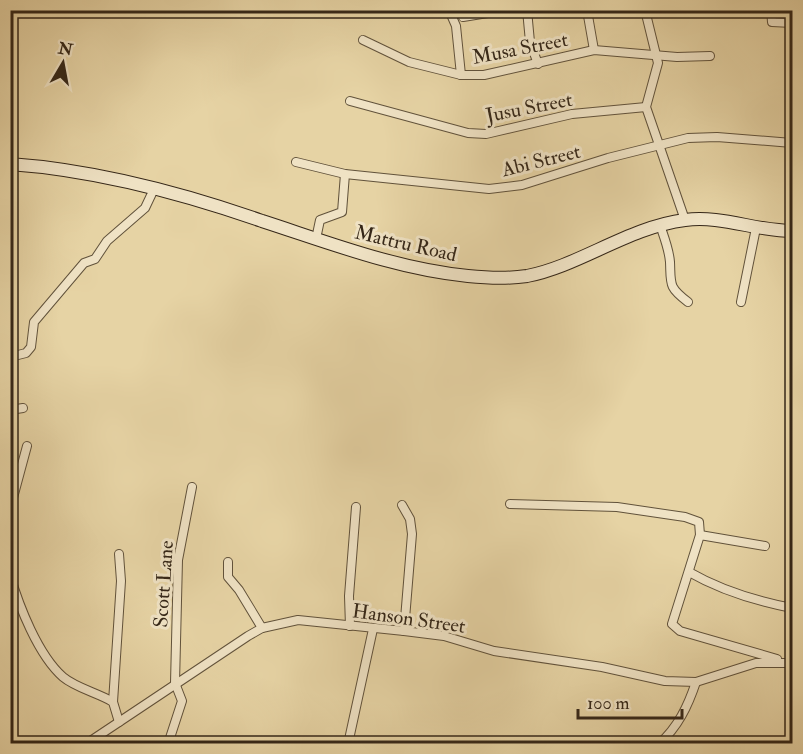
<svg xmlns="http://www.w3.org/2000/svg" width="803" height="754" font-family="'IM FELL Double Pica',serif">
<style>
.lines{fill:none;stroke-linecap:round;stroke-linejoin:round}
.minor-casing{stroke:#61523b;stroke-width:10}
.secondary-casing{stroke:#352718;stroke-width:14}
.minor{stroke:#efe2c4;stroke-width:8}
.secondary{stroke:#efe2c4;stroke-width:12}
.labels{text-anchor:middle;stroke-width:6;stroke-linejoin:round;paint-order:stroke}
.street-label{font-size:20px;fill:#352718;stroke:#efe2c4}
</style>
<rect width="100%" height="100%" fill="#e6d3a4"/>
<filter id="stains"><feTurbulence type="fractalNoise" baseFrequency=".00333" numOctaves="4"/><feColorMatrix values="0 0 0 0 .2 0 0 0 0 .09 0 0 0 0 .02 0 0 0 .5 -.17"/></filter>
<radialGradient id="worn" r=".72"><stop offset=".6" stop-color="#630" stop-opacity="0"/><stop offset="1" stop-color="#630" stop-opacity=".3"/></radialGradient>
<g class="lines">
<defs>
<g id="minor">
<polyline points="449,10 456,26 461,75"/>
<polyline points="527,10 530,42 538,64"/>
<polyline points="587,10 594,50"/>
<polyline points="645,10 658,63 646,107 685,220"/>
<polyline points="771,10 772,22 792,23"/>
<polyline points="463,17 506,10"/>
<polyline points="363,40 409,62 461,75 484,75 594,50 677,57 710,56"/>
<polyline points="350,101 468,133 486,134 572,114 646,107"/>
<polyline points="296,162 345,174 489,189 522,185 608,158 688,138 717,137 792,143"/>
<path d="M660,225C664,237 669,249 670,262C671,284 668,287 688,302"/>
<polyline points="316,239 320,220 342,212 345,174"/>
<polyline points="741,302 756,228"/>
<polyline points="791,307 792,307"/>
<polyline points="10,357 26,353 31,347 34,322 84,263 95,259 107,241 145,208 154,189"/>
<polyline points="10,410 23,408"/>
<polyline points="510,504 617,507 685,517 699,522 700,535"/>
<polyline points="402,505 410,519 412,534 404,631"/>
<polyline points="10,509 27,446"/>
<polyline points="765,546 700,535 672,624 680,631 777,659"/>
<polyline points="228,562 228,577 239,590 262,628"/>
<path d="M689,572C722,591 756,601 792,608"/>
<path d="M10,575C19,606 38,655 63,677C76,688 98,693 113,702L119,722"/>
<polyline points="350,626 349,596 356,507"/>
<polyline points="113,702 121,581 119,554"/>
<polyline points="86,744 248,636 262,628 298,620 404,631 444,636 494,651 602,667 665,681 696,682 756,663 792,663"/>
<polyline points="168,744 182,701 175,683 178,560 192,487"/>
<polyline points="348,744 373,629"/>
<path d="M659,744C678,727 688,706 696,682"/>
</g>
<path id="secondary" d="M10,164C95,170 182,193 262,221C330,243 397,269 468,276C488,278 507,279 527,276C579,266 629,227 685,220C721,215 756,231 792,231"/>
</defs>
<use href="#minor" class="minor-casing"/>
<use href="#secondary" class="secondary-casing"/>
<use href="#minor" class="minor"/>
<use href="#secondary" class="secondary"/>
</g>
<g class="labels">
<g class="street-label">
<text transform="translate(520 48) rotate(-11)" y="7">Musa Street</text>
<text transform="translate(529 107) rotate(-11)" y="7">Jusu Street</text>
<text transform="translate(541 160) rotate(-14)" y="7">Abi Street</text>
<text transform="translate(406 243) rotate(13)" y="7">Mattru Road</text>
<text transform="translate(163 584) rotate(-86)" y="7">Scott Lane</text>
<text transform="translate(409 618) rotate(8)" y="7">Hanson Street</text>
</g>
</g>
<rect width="803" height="754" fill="none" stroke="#e6d3a4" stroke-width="36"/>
<rect x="12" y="12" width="779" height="730" fill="none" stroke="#352718" stroke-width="3"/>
<rect x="18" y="18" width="767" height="718" fill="none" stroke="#352718" stroke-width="1.5"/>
<g transform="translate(63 63) rotate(10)" stroke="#efe2c4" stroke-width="4.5" paint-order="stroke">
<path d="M0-4.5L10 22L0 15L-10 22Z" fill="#352718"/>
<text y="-9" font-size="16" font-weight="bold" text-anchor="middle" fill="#352718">N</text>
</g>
<path d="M578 709v9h104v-9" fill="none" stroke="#352718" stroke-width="3"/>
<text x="587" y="709" font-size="18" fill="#352718" stroke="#efe2c4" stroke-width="4.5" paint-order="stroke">100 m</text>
<rect width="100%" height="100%" filter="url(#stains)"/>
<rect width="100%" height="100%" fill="url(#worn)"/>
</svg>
